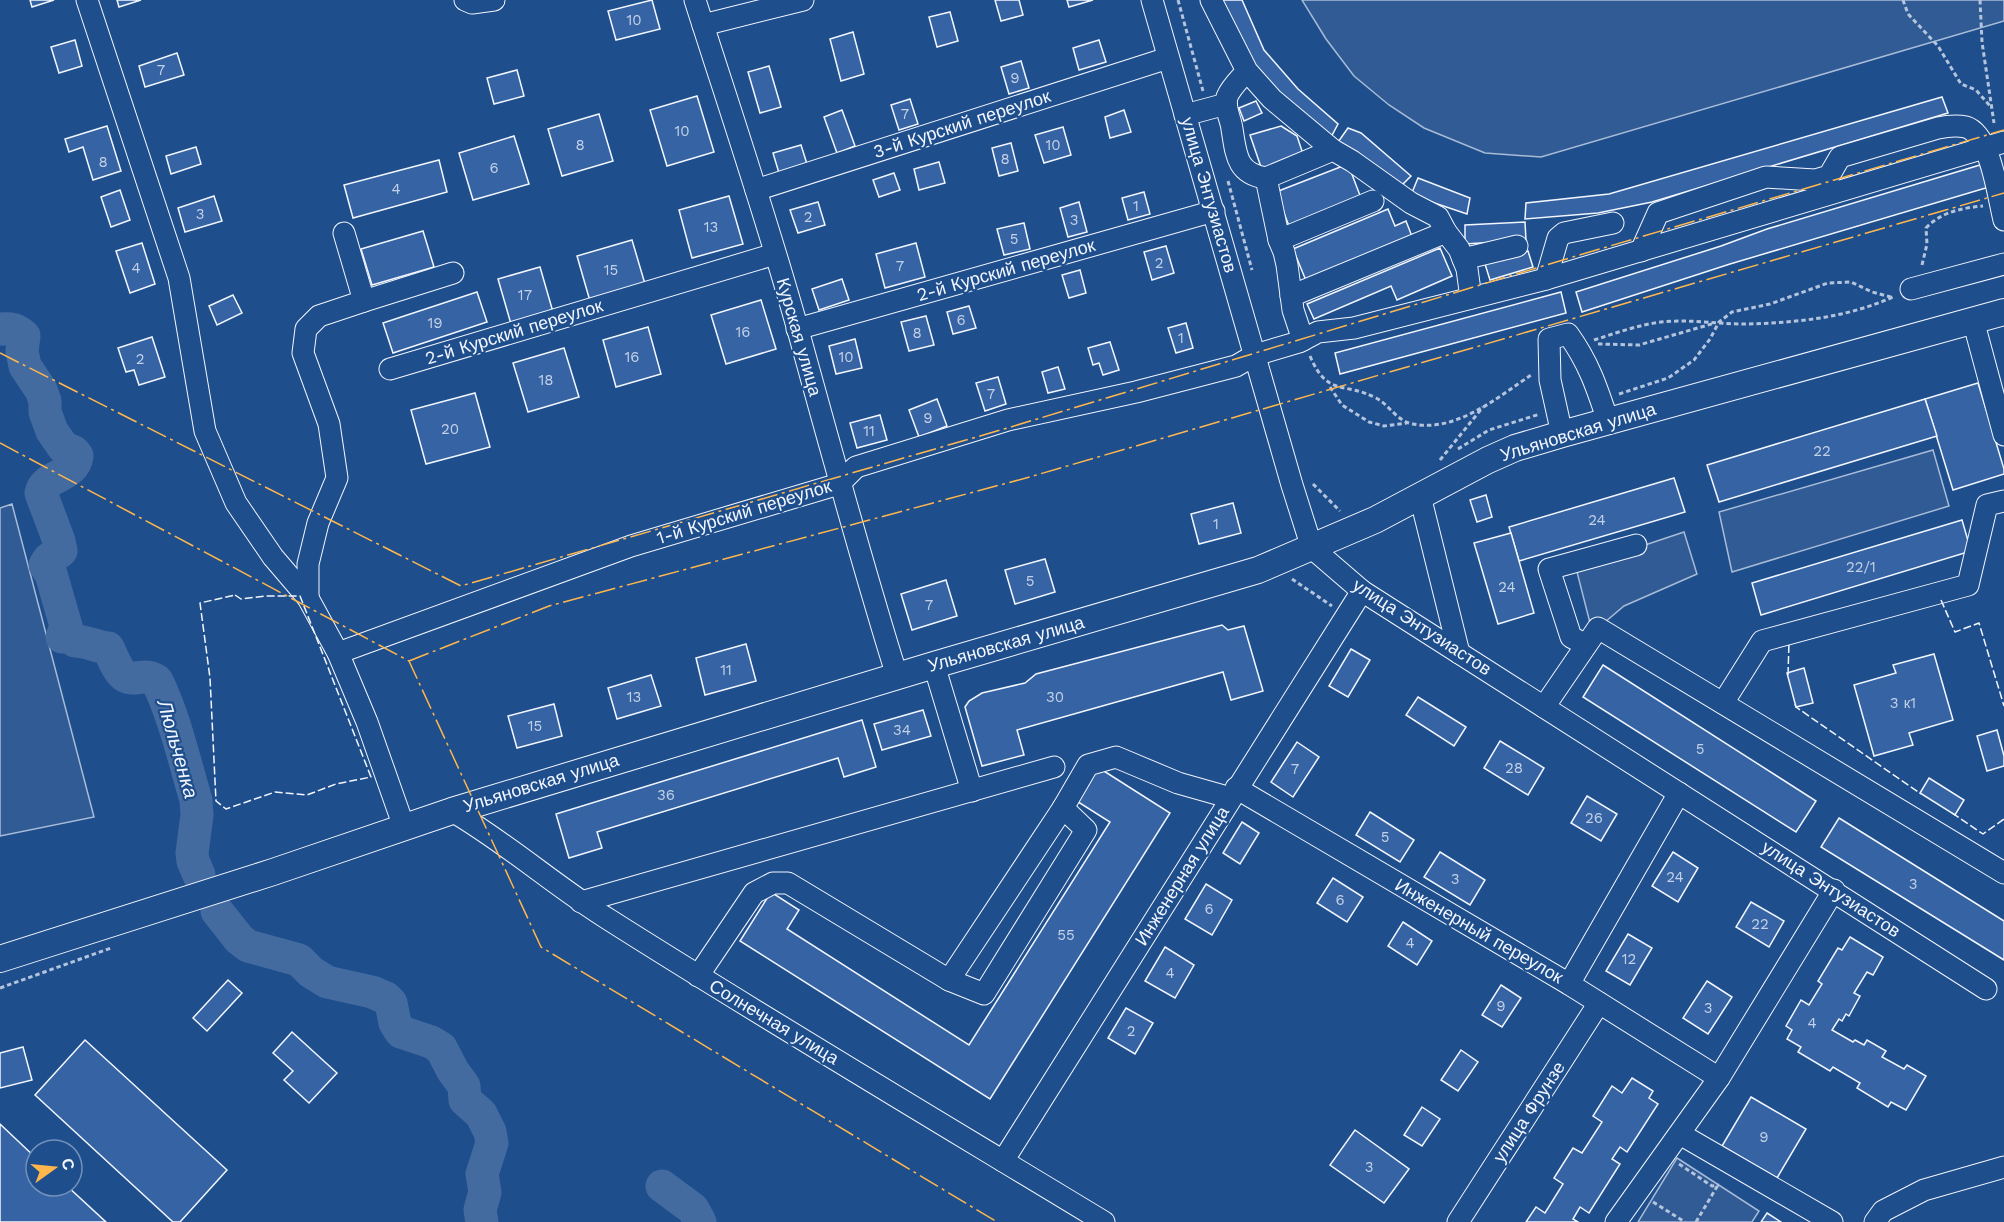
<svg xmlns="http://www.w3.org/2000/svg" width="2004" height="1222" font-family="'Work Sans',sans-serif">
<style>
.built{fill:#305b95;stroke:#a8bbd7;stroke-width:1.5}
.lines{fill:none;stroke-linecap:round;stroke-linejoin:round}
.river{stroke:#446ba0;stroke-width:33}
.building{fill:#3563a3;stroke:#f2f6ff;stroke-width:1.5}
.minor-casing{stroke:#f2f6ff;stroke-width:23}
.major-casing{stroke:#f2f6ff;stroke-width:28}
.path{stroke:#b3c4dc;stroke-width:3;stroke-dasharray:4.5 3;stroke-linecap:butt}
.minor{stroke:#1f4e8c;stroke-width:21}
.major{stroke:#1f4e8c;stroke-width:26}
.fence{stroke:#f2f6ff;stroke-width:1.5;stroke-dasharray:8 3;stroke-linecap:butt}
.power{stroke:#ffb74d;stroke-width:1.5;stroke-dasharray:21 4.5 3 4.5;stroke-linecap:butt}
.labels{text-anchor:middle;stroke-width:4.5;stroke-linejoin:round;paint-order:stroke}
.number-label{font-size:15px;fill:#c3d1e8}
.street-label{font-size:18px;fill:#f2f6ff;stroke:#1f4e8c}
.water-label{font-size:20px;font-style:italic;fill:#f2f6ff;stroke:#1f4e8c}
</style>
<rect width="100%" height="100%" fill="#1f4e8c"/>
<g class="built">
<polygon points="1302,0 2004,0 2004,21 1541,157 1485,153 1424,128 1389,105 1354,76 1326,39"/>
<polygon points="1933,450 1949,506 1732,572 1719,512"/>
<polygon points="12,504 94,817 0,836 0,508"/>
<polygon points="1684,532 1697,574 1624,606 1605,622 1590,623 1576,568"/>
<polygon points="1677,1158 1759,1211 1752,1222 1638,1222"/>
</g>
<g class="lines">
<g class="river">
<path d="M0,329C11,328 16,329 24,336L22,351L25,366L41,390L45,401V412L52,431L63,447L74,452L77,456C74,478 45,474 41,493L59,541L61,551L49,559L45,565L51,574L66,626L62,637L71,636L75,641C87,641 96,647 108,648C112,656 118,672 125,676C135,682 145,672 157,681C175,718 184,760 196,800L197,815L192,853L193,861L199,875"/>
<polyline points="217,911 239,939 248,946 299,960 311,972 327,982 372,992 386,998 391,1003 395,1023 401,1032 431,1042 441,1048 453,1071 464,1086 465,1100 481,1114 490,1132 492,1143 482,1174 485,1192 480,1210 482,1222"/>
<polyline points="662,1186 693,1209 700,1222"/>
</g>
</g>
<g class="building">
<polygon points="30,0 54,0 32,7"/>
<polygon points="117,0 141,0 119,7"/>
<polygon points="652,0 660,29 616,40 608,11"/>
<polygon points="995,0 1019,0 1023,15 1001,21"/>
<polygon points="1067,0 1093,0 1069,7"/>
<polygon points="1221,0 1242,0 1264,50 1298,89 1338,124 1330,139 1275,93 1242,49"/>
<polygon points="950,12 958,41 937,47 929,17"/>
<polygon points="853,32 864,74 841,81 830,39"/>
<polygon points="75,40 82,66 59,73 51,47"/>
<polygon points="1099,40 1106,62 1079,70 1073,48"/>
<polygon points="177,53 184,75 145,87 139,66"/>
<polygon points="1021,61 1029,88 1009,94 1001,67"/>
<polygon points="769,66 781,107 760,113 748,72"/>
<polygon points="517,70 524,96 494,104 487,78"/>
<polygon points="697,96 714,152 667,166 650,110"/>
<polygon points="1942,97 1948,113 1652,202 1598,213 1525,219 1526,203 1609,194"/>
<polygon points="910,99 918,124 899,130 891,105"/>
<polygon points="1256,101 1262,113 1244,121 1239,108"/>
<polygon points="842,110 855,146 837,153 824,117"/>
<polygon points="1124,110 1131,132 1110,138 1105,117"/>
<polygon points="599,114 613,161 562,176 548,129"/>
<polygon points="107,126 121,171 93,180 83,147 69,152 65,139"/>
<polygon points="1281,126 1297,136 1303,154 1262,170 1250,135"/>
<polygon points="1063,127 1071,155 1044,163 1035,135"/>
<polygon points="1348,128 1361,133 1411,176 1400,187 1338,142"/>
<polygon points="514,136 529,184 473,200 459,153"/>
<polygon points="1011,143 1018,171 999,176 992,148"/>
<polygon points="801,145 807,164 779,173 773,153"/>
<polygon points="196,147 201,164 171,174 166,156"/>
<polygon points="439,160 447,192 353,218 344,185"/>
<polygon points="939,162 945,183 919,190 914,169"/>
<polygon points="1348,164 1361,198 1289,226 1276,192"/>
<polygon points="1980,165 1989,187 1730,264 1582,312 1576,292 1721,246 1767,229"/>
<polygon points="894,173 900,190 879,197 873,180"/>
<polygon points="1418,178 1470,198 1467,214 1411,195"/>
<polygon points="120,190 130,220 111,227 101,197"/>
<polygon points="1144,192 1150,214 1128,220 1122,198"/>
<polygon points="214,196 222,221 185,232 178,208"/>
<polygon points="729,196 743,244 692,258 679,210"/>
<polygon points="818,202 825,225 798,233 790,210"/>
<polygon points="1079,202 1087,232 1068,237 1060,208"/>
<polygon points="1388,209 1395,226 1406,221 1413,239 1307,283 1293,249"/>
<polygon points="1525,222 1526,240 1465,244 1465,225"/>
<polygon points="1024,223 1030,249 1004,255 997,229"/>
<polygon points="423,231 434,267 372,285 361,249"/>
<polygon points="632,240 645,284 590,301 577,256"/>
<polygon points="142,243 155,284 130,293 116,251"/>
<polygon points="916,243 925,277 885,288 876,254"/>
<polygon points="1166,246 1174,273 1152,280 1144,252"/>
<polygon points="1440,248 1452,276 1397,300 1391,286 1314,319 1307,304"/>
<polygon points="1528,251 1533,267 1490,280 1485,264"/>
<polygon points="540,267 553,312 511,324 498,279"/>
<polygon points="1080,270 1086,293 1069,298 1062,275"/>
<polygon points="842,279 849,300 819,310 812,289"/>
<polygon points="477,292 487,322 393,353 383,323"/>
<polygon points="1561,292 1566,313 1340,374 1335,353"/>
<polygon points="233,295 242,313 217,325 209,306"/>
<polygon points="761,300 776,349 726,364 711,315"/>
<polygon points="969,306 976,328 953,334 947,312"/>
<polygon points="926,316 934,345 909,351 901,322"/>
<polygon points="1186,323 1193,348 1176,353 1168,328"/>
<polygon points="648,327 661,374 616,387 603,340"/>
<polygon points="152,337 165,377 139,385 134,370 126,372 118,348"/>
<polygon points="855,339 862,368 836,374 829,346"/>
<polygon points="1110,342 1119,370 1103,375 1099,363 1093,365 1088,348"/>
<polygon points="564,348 579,397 528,412 513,363"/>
<polygon points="1058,367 1065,389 1048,393 1042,372"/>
<polygon points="998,377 1006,404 985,411 976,383"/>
<polygon points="1978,383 2004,469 2004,474 1953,490 1925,399"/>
<polygon points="475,393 490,447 426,464 411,410"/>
<polygon points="937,399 947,426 919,437 909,410"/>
<polygon points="1925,399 1937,436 1719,502 1707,465"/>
<polygon points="880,415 887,440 857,448 850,423"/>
<polygon points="1674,478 1685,512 1519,561 1509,527"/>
<polygon points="1486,495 1492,517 1477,522 1470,500"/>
<polygon points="1233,503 1241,533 1199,544 1191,514"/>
<polygon points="1962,520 1971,551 1761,615 1752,583"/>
<polygon points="1511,533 1534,613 1498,624 1474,543"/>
<polygon points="1045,559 1055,592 1015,604 1005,570"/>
<polygon points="946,580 957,616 912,630 901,594"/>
<polygon points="1222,625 1228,630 1244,626 1263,691 1231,700 1223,672 1017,730 1024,755 982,766 965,707 969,701 982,693 1025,683 1036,674"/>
<polygon points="746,644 756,681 705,695 696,658"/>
<polygon points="1351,649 1370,660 1348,697 1329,686"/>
<polygon points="1934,654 1953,720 1909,733 1913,745 1874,756 1854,685 1896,673 1893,665"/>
<polygon points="1603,665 1816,801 1796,832 1583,697"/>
<polygon points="1804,668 1813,703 1796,707 1787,673"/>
<polygon points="651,675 661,706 617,719 608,688"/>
<polygon points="1418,697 1466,727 1454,746 1406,715"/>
<polygon points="554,704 562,736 517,748 508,716"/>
<polygon points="923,710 931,736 882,750 874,724"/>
<polygon points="862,720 876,767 844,777 838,758 597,832 602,848 569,858 556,814"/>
<polygon points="1997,730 2004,756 2004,766 1987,771 1977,736"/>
<polygon points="1500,741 1544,768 1528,795 1484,768"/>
<polygon points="1297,742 1319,757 1293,797 1271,782"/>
<polygon points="1096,766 1170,813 990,1099 740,941 771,892 799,910 787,929 969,1045 1110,822 1075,800"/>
<polygon points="1929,778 1964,800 1955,815 1920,793"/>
<polygon points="1587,796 1617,814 1601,841 1571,823"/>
<polygon points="1370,812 1414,840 1400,862 1356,835"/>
<polygon points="1839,818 2004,921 2004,960 1821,847"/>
<polygon points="1242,822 1259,833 1240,864 1223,853"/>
<polygon points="1440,852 1485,880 1470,905 1424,877"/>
<polygon points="1673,852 1698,868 1678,902 1652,886"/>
<polygon points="1333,878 1363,897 1347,922 1317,903"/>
<polygon points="1206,884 1232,900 1212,935 1185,919"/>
<polygon points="1751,902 1784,921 1769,947 1736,927"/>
<polygon points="1403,922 1432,941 1417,965 1388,946"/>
<polygon points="1628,934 1652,948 1630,985 1606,971"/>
<polygon points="1850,937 1883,957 1873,975 1867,972 1854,993 1860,996 1849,1016 1846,1014 1842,1021 1839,1019 1832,1030 1853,1042 1855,1040 1864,1045 1867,1040 1886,1051 1882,1057 1904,1069 1907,1065 1926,1076 1906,1110 1891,1102 1888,1107 1857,1088 1860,1083 1833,1067 1830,1071 1798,1052 1801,1047 1787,1039 1792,1030 1786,1026 1801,1000 1809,1005 1822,984 1818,981 1838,948 1842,950"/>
<polygon points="1165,947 1194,965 1175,998 1145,981"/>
<polygon points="228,980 242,993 207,1031 193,1018"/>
<polygon points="1707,981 1732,997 1708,1034 1683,1018"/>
<polygon points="1501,985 1521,998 1502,1027 1482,1015"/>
<polygon points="1126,1008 1153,1023 1135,1054 1108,1038"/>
<polygon points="292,1032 337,1073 309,1103 284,1080 293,1071 273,1053"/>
<polygon points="85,1040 227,1170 180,1222 173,1222 35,1095"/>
<polygon points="23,1047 32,1080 0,1088 0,1053"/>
<polygon points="1461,1050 1478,1062 1458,1091 1441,1080"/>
<polygon points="1632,1078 1653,1091 1649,1098 1658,1104 1627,1152 1620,1147 1612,1159 1620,1164 1589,1213 1580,1207 1573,1219 1578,1222 1526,1222 1536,1207 1545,1213 1563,1184 1554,1178 1573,1148 1582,1153 1602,1122 1593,1116 1612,1086 1622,1093"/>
<polygon points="1751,1097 1806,1129 1777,1178 1722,1146"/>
<polygon points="1422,1107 1440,1119 1422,1146 1404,1135"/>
<polygon points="0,1124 36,1158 36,1186 67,1186 106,1222 0,1222"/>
<polygon points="1355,1130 1409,1169 1384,1203 1330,1165"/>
<polygon points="1767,1213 1781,1222 1761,1222"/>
</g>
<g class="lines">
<defs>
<g id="minor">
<polyline points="87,0 179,278 205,431 236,503 273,557 308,598 338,653 367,722 404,827"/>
<polyline points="465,0 472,3 494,0"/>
<path d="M695,0C730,110 767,219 798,330C830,446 861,561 897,676"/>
<polyline points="1152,0 1292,485 1312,548 1362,591 1986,989"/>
<path d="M1211,0L1247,71L1272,99L1333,150L1266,178C1236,174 1236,153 1232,129C1231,119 1224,108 1227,97C1231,87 1240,79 1247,71"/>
<polyline points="703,25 803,0"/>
<polyline points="1185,115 1226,104"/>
<polyline points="1333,150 1352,161 1411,203 1438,217 1446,232 1459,249 1467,269 1471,298"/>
<polyline points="1266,178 1279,240 1284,252 1287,265 1293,310 1303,340"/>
<polyline points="756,190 1168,58"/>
<polyline points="1279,240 1373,201"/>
<path d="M1641,251L1658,213L1766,177L1815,180L1829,176L1840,157L1938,128C1947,126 1957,125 1966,127C1991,135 1998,197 2004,220"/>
<polyline points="1463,259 1517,246"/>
<polyline points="1546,279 1558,238 1564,233 1613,223"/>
<polyline points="1911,289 2004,264"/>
<polyline points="1291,296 1446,232"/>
<polyline points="364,301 453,273"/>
<polyline points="1973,320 2004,435"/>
<polyline points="797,329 1214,211"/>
<polyline points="390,369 775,254"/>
<path d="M1562,434L1550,380L1549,339L1568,334C1589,363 1597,388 1608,421"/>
<polyline points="1420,496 1459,653"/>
<polyline points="308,598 308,564 318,523 337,478 329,424 303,353 306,329 319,316 364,301 344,233"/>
<polyline points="1586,645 1571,637 1549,569 1636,545"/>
<polyline points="338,653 631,546 839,484 856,467 1008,420 1136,392 1236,366 1255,355 1299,342 1318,332 1354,328 1546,279 2004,142"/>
<polyline points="934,665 972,791"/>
<polyline points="1723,703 1762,641 1968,585 1987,505 2004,501"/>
<polyline points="1544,707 1598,628 2004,873"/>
<polyline points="1236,788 1569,984 1719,1078"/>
<path d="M452,811C507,843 555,886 608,919C772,1023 939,1122 1104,1222"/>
<polyline points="581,902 1054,767"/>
<polyline points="698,976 754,893 773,883 788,883 949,980 1063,808 1088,765 1116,757 1178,783 1231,798"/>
<polyline points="949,980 984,994 1086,830 1063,808"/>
<polyline points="1569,984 1679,793"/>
<polyline points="1680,1134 1832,1222"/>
<polyline points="1003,1161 1362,591"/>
<polyline points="1458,1222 1599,1003"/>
<polyline points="1616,1222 1719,1078 1834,890"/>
<polyline points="1875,1222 1883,1211 1924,1190 2004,1167"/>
</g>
<polyline id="major" points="0,959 273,872 452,811 934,665 1258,570 1375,520 1488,460 1515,448 1562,434 2004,312"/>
</defs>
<use href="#minor" class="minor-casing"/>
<use href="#major" class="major-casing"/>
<g class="path">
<polyline points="1178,0 1203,91"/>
<polyline points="1903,0 1908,14 1938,46 1961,84 1976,90 1991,107"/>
<polyline points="1980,0 1982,42 1994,123"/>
<polyline points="1228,181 1252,270"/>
<path d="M1922,265L1927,244L1926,228C1941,212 1962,208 1983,206"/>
<path d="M1594,340C1616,333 1638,325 1661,322C1689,319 1716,324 1744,324C1795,323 1846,318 1893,297"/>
<polyline points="1598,344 1639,345 1715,323"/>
<path d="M1310,356C1328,398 1344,381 1376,398C1388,404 1396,419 1409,423C1453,435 1497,398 1531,375"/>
<polyline points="1330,387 1342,405 1369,422 1384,426 1407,423"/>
<polyline points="1619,394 1668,378 1694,360 1710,339 1719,322 1732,312 1770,304 1828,283 1851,282 1872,292 1891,297"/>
<polyline points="1458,449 1489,430 1540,414"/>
<polyline points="1440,460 1483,407"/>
<polyline points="1313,484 1340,511"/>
<polyline points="1292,579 1332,606"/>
<polyline points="0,988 111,948"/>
<polyline points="1679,1164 1712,1186 1719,1185"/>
<polyline points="1653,1202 1685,1222"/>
<polyline points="1696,1222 1718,1185"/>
</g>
<use href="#minor" class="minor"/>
<use href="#major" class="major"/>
<g class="fence">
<polygon points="235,595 241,599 266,596 300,596 371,777 336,784 307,795 275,792 226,809 216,801 210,678 200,603"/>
<polyline points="1941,600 1955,632 1979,623 2004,706"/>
<polyline points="1788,675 1789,642"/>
<polyline points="1795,704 1796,707 1921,794"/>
<polyline points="1952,813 1983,834 2004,819"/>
</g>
<g class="power">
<polyline points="0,353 461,586 1004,429 1576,256 2004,130"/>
<polyline points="0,443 409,661 541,947 997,1222"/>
<polyline points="409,661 549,606 1026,478 2004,193"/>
</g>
</g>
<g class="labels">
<g class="number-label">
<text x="634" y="25">10</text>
<text x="161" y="75">7</text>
<text x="1015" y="83">9</text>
<text x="905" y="119">7</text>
<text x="682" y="136">10</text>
<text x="580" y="150">8</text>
<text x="1053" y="150">10</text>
<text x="1005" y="164">8</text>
<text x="103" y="167">8</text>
<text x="494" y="173">6</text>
<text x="396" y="194">4</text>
<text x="1136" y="211">1</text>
<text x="200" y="219">3</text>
<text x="808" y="222">2</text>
<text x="1074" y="225">3</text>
<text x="711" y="232">13</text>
<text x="1014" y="244">5</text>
<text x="1159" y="268">2</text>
<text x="900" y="271">7</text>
<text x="136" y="273">4</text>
<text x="611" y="275">15</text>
<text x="525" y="300">17</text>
<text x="961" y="325">6</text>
<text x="435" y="328">19</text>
<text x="743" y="337">16</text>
<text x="917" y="338">8</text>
<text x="1181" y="343">1</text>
<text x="632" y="362">16</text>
<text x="846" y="362">10</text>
<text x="140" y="364">2</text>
<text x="546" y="385">18</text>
<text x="991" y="399">7</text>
<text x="928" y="423">9</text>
<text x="450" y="434">20</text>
<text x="869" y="436">11</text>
<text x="1822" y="456">22</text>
<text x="1597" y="525">24</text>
<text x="1216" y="529">1</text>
<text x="1861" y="572">22/1</text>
<text x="1030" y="586">5</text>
<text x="1507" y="592">24</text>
<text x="929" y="610">7</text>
<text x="726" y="675">11</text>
<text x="634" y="702">13</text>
<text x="1055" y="702">30</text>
<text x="1903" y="708">3 к1</text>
<text x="535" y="731">15</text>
<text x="902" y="735">34</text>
<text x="1700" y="754">5</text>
<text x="1514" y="773">28</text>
<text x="1295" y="774">7</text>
<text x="666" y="800">36</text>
<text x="1594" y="823">26</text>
<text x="1385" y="842">5</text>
<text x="1675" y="882">24</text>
<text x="1455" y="884">3</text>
<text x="1913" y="889">3</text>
<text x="1340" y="905">6</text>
<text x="1209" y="914">6</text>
<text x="1760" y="929">22</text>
<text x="1066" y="940">55</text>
<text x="1410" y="948">4</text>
<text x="1629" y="964">12</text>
<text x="1170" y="978">4</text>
<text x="1501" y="1011">9</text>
<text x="1708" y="1013">3</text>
<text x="1812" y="1028">4</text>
<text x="1131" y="1036">2</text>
<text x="1764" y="1142">9</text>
<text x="1369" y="1172">3</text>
</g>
<g class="street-label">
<text transform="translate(962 124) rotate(-18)" y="6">3-й Курский переулок</text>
<text transform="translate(1209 195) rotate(74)" y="6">улица Энтузиастов</text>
<text transform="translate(1006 270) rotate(-16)" y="6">2-й Курский переулок</text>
<text transform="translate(514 332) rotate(-17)" y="6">2-й Курский переулок</text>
<text transform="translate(799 337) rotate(74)" y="6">Курская улица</text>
<text transform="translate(1578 432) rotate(-17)" y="6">Ульяновская улица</text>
<text transform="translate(744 512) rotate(-17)" y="6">1-й Курский переулок</text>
<text transform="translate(1422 627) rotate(33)" y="6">улица Энтузиастов</text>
<text transform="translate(1006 644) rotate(-16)" y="6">Ульяновская улица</text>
<text transform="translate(541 783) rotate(-17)" y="6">Ульяновская улица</text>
<text transform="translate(1182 876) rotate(-58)" y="6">Инженерная улица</text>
<text transform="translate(1831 889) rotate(33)" y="6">улица Энтузиастов</text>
<text transform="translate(1479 931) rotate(30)" y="6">Инженерный переулок</text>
<text transform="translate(774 1022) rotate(31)" y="6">Солнечная улица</text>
<text transform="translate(1529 1112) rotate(-57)" y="6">улица Фрунзе</text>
</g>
<g class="water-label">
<text transform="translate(178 749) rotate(74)" y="7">Люльченка</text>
</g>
</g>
<g transform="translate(54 1168) rotate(75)"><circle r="28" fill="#1f4e8c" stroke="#7391ba" stroke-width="1.5"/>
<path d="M0-4.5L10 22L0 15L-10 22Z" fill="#ffb74d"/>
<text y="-9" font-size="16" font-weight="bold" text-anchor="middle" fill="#f2f6ff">С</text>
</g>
</svg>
